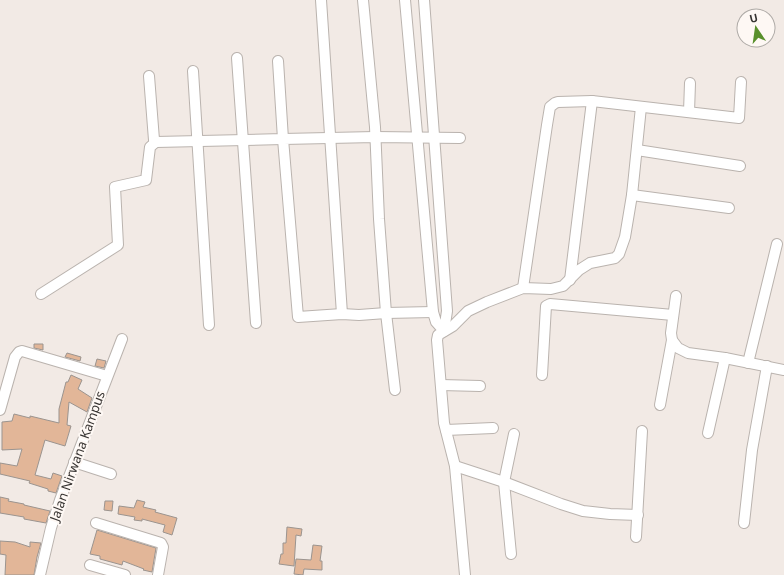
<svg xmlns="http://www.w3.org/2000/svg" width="784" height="575" font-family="'Noto Sans',sans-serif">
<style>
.building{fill:#e2b698;stroke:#9b948f}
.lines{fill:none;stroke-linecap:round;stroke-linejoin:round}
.street-casing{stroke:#bab3ae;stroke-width:12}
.street{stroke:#fff;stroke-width:10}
.labels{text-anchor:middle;stroke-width:4;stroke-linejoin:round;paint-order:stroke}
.street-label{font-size:13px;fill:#373432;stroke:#fef8f4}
</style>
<rect width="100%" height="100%" fill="#f2eae5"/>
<g class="building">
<polygon points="34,344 43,344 43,350 34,348"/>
<polygon points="67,353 81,357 80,361 65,357"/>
<polygon points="97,359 106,361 104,368 95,366"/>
<polygon points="71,375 82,380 78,389 92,398 87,412 69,402 67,425 71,426 65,446 45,440 35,475 51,479 53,473 62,476 56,493 48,491 48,489 29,483 30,481 0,474 0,463 17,466 22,449 2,450 2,422 12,421 14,414 30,418 30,416 59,423 59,409 66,382 68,382"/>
<polygon points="0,497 9,499 8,501 24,504 24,505 50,511 46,523 24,519 24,517 0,513"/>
<polygon points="137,500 145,502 143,507 156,510 155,512 177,518 172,535 163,532 165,525 142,519 142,521 134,520 135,517 118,514 119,506 134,508"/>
<polygon points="105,501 113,501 112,511 104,510"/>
<polygon points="287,527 302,529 301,536 296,535 294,566 279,564 281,554 283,554 283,543 286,543"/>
<polygon points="97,530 156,548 152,572 143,570 144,569 123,561 122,565 100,559 100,556 90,554"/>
<polygon points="0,541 15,542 30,547 30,542 41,543 37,557 34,575 5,575 6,555 0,554"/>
<polygon points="313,545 322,546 320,561 322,561 322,570 304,569 303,575 294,574 296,559 311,560"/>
</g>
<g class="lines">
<defs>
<g id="street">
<polyline points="321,0 342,314"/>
<polyline points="363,0 375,127 379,219 386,313 395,390"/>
<polyline points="405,0 433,312 436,322 444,331 447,311 424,0"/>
<polyline points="237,58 256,323"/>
<polyline points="193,71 209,325"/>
<polyline points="149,76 154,140 156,142 283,139 278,61"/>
<polyline points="689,112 690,83"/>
<polyline points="637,150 740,166"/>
<polyline points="632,195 729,208"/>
<polyline points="570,280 592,101"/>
<polyline points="523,288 547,125 550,107 555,103 558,102 592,101 739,118 741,82"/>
<polyline points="41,294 118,245 115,187 146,180 150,147 156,142"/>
<polyline points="676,296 671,333 672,340 678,348 688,353 725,358 784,370"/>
<polyline points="433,312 386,313 359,315 342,314 298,317 283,139 375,137 460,138"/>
<polyline points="748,363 777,244"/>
<polyline points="542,375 546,306 550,304 673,315"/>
<polyline points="441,385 480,386"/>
<polyline points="660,405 672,340"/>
<polyline points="0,410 15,357 19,352 22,351 107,376"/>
<polyline points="446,430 493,428"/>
<polyline points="708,433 725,358"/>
<polyline points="74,462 111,474"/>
<polyline points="455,466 504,482 561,504 583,511 610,514 638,515"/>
<polyline points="96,523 161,543 163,547 158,575"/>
<polyline points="744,523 752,450 767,366"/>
<polyline points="636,537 642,431"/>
<polyline points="511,554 504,482 514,434"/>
<polyline points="90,565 125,575"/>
<polyline points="40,575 51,528 60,500 122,339"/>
<polyline points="465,575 455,466 444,423 437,340 438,335 453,326 468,311 487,302 523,288 551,289 563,286 579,270 590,263 615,258 619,254 625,237 632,195 641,107"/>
</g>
</defs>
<use href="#street" class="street-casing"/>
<use href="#street" class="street"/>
</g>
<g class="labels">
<g class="street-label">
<text transform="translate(77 456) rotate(-70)" y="5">Jalan Nirwana Kampus</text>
</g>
</g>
<g transform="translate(756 28) rotate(347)"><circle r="19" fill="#fef8f4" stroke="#aeaaa6"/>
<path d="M0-3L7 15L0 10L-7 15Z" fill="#59902c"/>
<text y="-6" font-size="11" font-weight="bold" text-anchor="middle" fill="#373432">U</text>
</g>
</svg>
